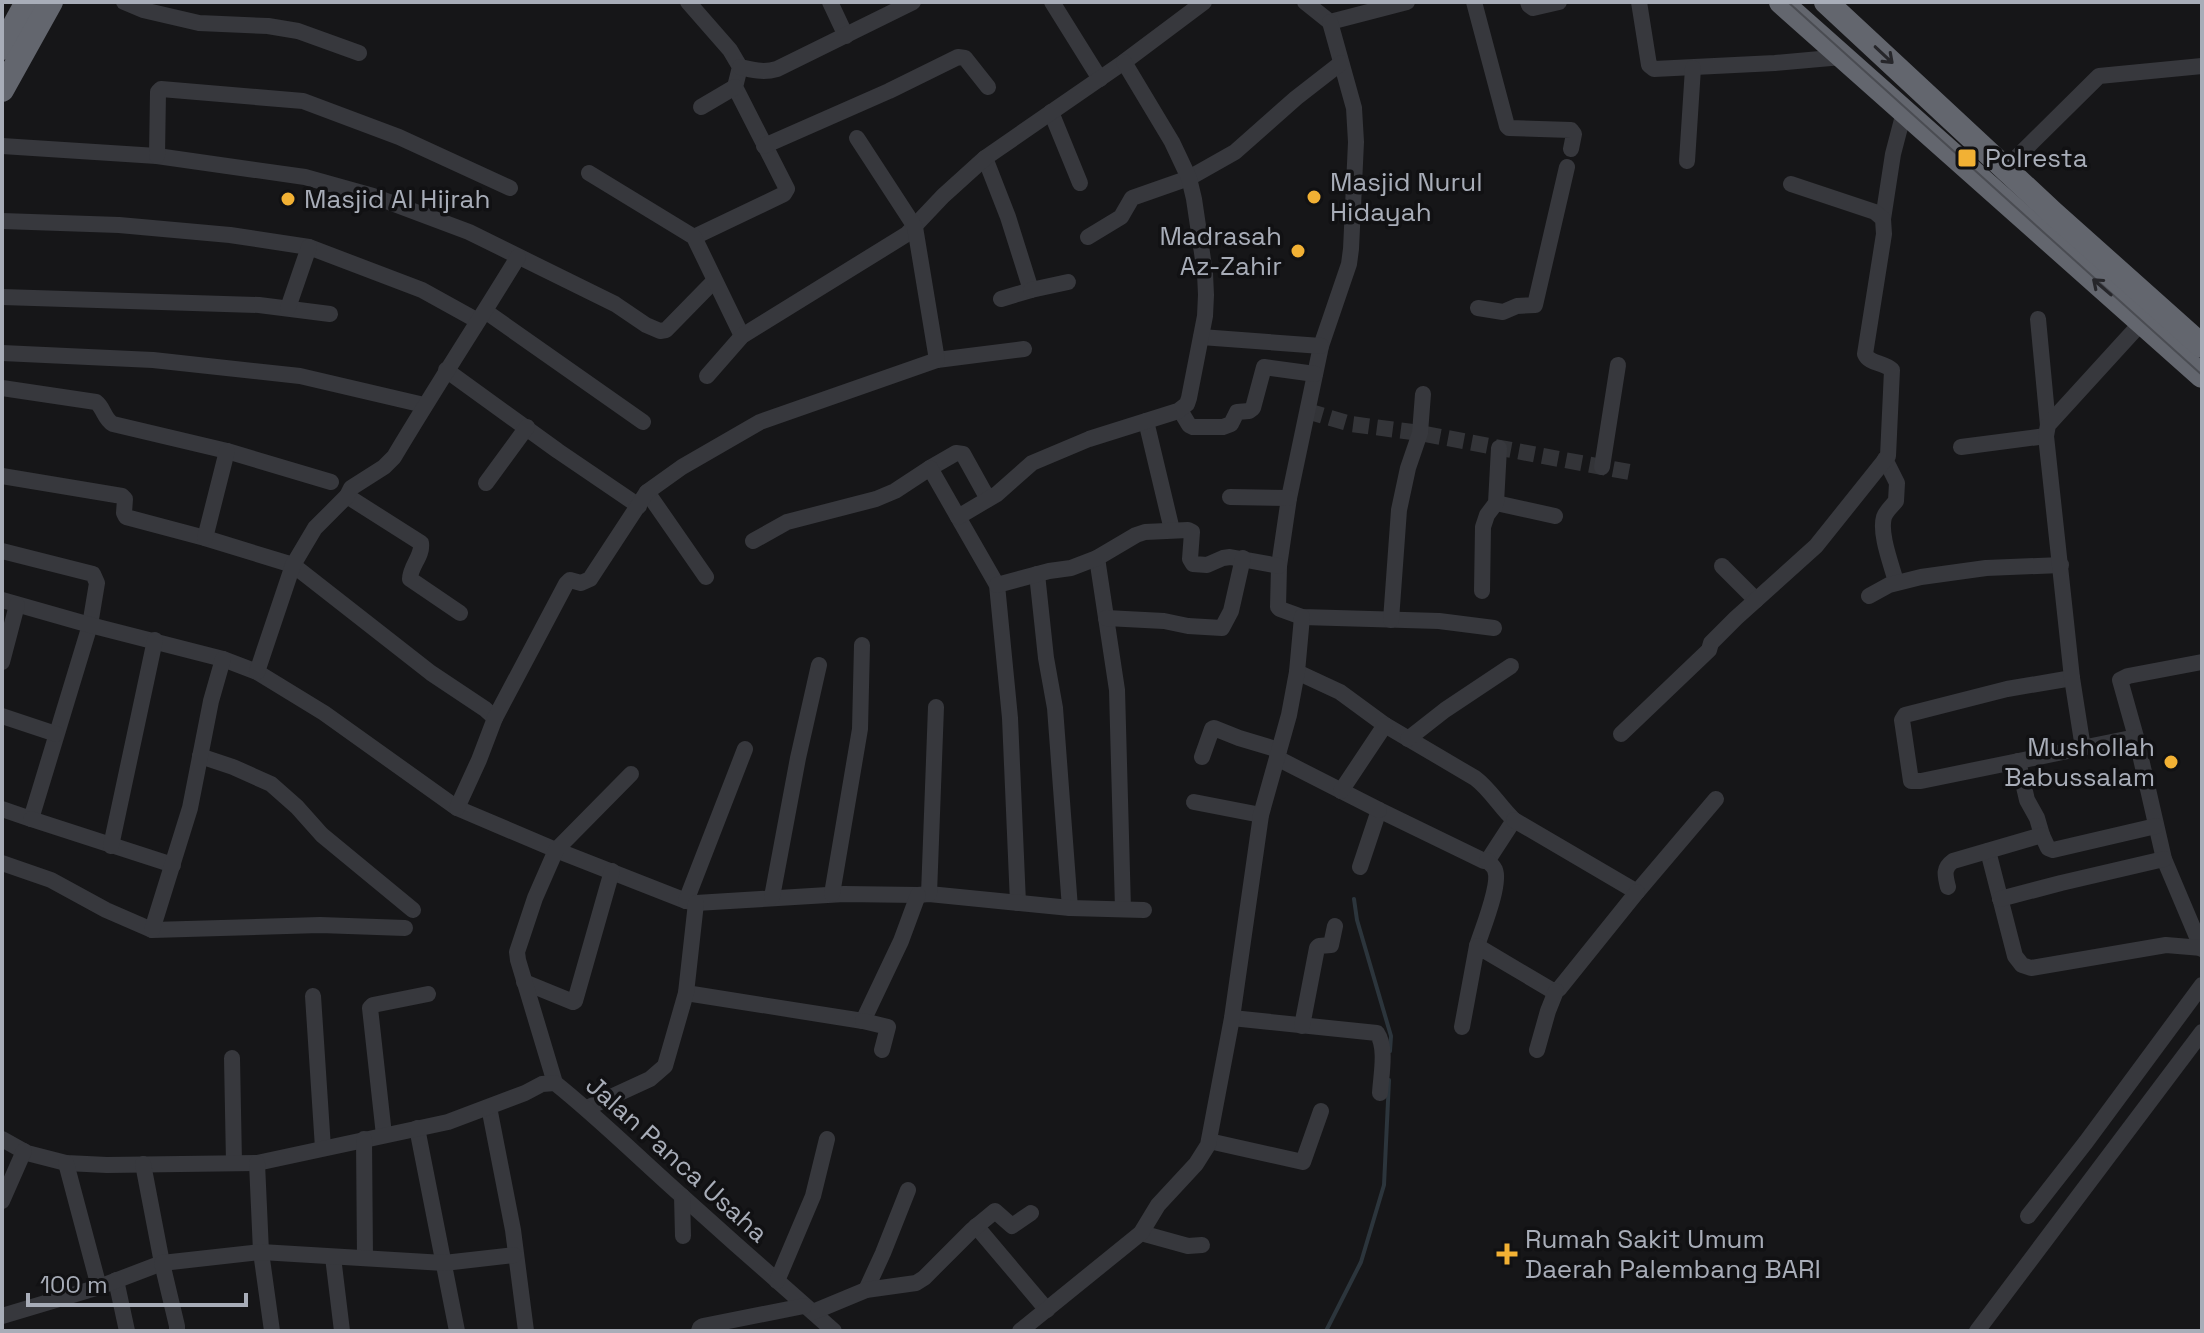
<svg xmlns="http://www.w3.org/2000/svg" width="2204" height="1333" font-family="'Space Grotesk',sans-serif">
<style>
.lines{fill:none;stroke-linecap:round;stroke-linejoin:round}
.stream{stroke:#2c353c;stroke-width:4}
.minor-tunnel{stroke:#333438;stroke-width:16;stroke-dasharray:16 8;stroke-linecap:butt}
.minor{stroke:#37383d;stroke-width:16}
.highway{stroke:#63666e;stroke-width:24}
.tram{stroke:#4a4c52;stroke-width:2}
.oneway{stroke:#26262a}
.poi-dot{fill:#f2b134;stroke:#111113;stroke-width:3}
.labels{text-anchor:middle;stroke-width:7;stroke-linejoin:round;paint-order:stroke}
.poi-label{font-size:26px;fill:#a8adb8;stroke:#111113;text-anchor:start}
.street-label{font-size:26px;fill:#a8adb8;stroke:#111113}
</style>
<rect width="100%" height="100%" fill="#161618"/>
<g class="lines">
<g class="stream">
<polyline points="1354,899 1357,920 1391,1036 1390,1051"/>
<polyline points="1326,1331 1361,1262 1384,1185 1389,1080"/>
</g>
<polyline class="minor-tunnel" points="1307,411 1351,424 1420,433 1629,472"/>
<g class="minor">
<polyline points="124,2 143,10 199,23 268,26 298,31 359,53"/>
<polyline points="688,2 730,50 740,67 735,87 787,189 784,194 694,237"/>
<polyline points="830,2 846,36"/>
<polyline points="1052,2 1100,79"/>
<polyline points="1305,2 1330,22 1407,2"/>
<polyline points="1474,2 1507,126 1509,128 1571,130 1574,134 1571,149"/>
<polyline points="1528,2 1529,5 1533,8 1559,2"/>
<polyline points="1639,2 1649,65 1654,69 1775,63 1842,57"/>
<polyline points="1330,22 1354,108 1356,142 1351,249 1349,264 1321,346 1289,498 1279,566 1278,607 1280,609 1302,617 1439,621 1494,628"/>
<path d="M740,67C754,70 763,73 777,69L913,2"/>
<polyline points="701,107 735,87"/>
<polyline points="1051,112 1080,183"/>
<polyline points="2,146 157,156 305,177 373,196 469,232 615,304 646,325 660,331 666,330 714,281"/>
<polyline points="764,146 889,91 958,57 965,58 988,87"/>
<polyline points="157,156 158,92 161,89 303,101 399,137 510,188"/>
<polyline points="985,158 1008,217 1031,290 1001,299"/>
<polyline points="1687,161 1693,68"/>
<polyline points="2005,169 2099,76 2202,66"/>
<polyline points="589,173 694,237 742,336"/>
<polyline points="1883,219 1893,154 1904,112"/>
<polyline points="2,221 119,225 230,235 309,247 422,290 478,321"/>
<polyline points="1088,237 1121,217 1132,198 1189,178 1235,152 1296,98 1341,63"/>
<polyline points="1031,290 1068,282"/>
<polyline points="2,297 259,305 330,314"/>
<polyline points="288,308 309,247"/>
<polyline points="1478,308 1503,312 1517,306 1535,305 1567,167"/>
<polyline points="485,311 643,422"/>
<polyline points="2038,319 2048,425"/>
<polyline points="1201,337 1321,346"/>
<polyline points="2,353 153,360 300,376 424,405"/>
<polyline points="937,360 1024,349"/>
<polyline points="446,370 558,451 639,506"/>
<polyline points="707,376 742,336 907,234 943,196 985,158 1124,62 1204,2"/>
<path d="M2,388L96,402C104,408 104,419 113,424L227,451L331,482"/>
<polyline points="1180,410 1189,425 1193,427 1223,427 1231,424 1237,412 1249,411 1253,408 1264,367 1315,374"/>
<polyline points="1146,421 1172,530"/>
<polyline points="1961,447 2046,436"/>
<path d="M1885,459L1897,483L1896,501C1892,506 1886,511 1884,517C1879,534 1892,566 1896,582"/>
<polyline points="1602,467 1618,365"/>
<polyline points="930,468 956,453 963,454 988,499"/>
<polyline points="2,476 122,496 125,499 124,513 126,517 205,538 293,565 431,673 485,709 495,718"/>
<polyline points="486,483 527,427"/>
<polyline points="647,492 706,577"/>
<path d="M347,496L421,543C423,556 410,566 410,579L460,613"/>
<polyline points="1230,497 1289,498"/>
<polyline points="1496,503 1555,516"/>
<polyline points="958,517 997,585 1010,718 1018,903"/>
<polyline points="205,538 227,451"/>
<polyline points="753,541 787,522 876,499 895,491 930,468 958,517 997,494 1032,463 1089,439 1178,411 1187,404 1189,398 1205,316 1206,295 1205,273 1194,199 1189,178 1172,142 1124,62"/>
<polyline points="2,551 93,574 97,583 90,625 31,819 2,809"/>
<polyline points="1097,558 1117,690 1123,909"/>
<polyline points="1722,566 1756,600"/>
<polyline points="1037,574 1046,658 1055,708 1070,908"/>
<polyline points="997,585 1049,571 1071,568 1097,558 1136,535 1145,532 1188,530 1192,532 1190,559 1193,564 1207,565 1223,558 1230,557 1279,566"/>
<polyline points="1482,591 1483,527 1487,515 1496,503 1499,448"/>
<polyline points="1869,596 1889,585 1921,577 1986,568 2061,565"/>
<polyline points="2,600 90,625 223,659 257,672 324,713 457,808 556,850 686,901 696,903 844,894 918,895 929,894 1070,908 1144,910"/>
<polyline points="1106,618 1164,621 1188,626 1222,628 1231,611 1243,558"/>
<polyline points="1391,620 1399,510 1408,468 1420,433 1423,394"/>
<polyline points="2,662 17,605"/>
<path d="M257,672L293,565L315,528L347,496L351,488L384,467L394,457C434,390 477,324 518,257"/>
<path d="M1297,672L1340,692L1385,725L1475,778C1490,789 1500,807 1514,820L1488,860L1484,861L1379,810L1360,867"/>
<polyline points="2072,678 2007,689 1905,715 1902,720 1911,781 1921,781 2136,737 2120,680 2128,676 2202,662"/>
<polyline points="2,716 56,734"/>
<path d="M1621,734L1709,650L1711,643L1736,618L1816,546L1888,456L1892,370C1884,362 1869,364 1865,354L1884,234L1883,219L1875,212L1791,184"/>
<polyline points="2136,737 2164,859 2202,949"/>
<polyline points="1408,739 1445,710 1511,666"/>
<polyline points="2083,748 2072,678 2046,436 2048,425 2142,322"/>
<polyline points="200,756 233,767 271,784 297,807 322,835 413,910"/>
<polyline points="1202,757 1212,729 1214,728 1239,738 1279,750"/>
<polyline points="1277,758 1379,810"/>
<polyline points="2018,761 2027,800 2037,818 2042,835"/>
<polyline points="1341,791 1385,725"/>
<polyline points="1194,802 1261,815"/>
<polyline points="457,808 479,760 495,718 566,584 570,580 581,583 590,579 647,492 682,467 760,422 937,360 915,227 857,138"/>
<polyline points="31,819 173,865"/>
<polyline points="1514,820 1637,892 1716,799"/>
<polyline points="111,846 155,640"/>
<polyline points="1988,851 2015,956 2022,965 2031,968 2166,945 2202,948"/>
<polyline points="2,863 51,880 106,910 152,930 320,925 405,928"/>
<path d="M1948,887C1945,875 1943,868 1953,861L2042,835L2048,848L2053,850L2156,826"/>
<polyline points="832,894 860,729 862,645"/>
<polyline points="929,894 936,707"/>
<polyline points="772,897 798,758 819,665"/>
<polyline points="2000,899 2061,883 2164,859"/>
<polyline points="686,901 745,749"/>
<polyline points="152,930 190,808 211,701 223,659"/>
<path d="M1477,946C1482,930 1501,884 1495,870C1494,866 1489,863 1487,860"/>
<polyline points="524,982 573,1002 575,1001 612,871"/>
<polyline points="686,993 863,1021 901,941 918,895"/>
<polyline points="313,996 323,1148"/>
<path d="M1232,1018L1377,1033C1387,1048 1381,1075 1380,1093"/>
<polyline points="863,1021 888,1027 882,1050"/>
<polyline points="1302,1026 1317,948 1319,946 1331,945 1335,926"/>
<polyline points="1462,1027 1477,946 1553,991 1559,989 1637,892"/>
<polyline points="1537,1050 1548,1011 1556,991"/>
<polyline points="232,1058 234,1163"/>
<polyline points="555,1083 518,960 517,952 535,898 556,850 631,774"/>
<polyline points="489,1107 513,1230 526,1331"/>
<polyline points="587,1108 650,1079 665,1066 686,993 696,903"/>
<polyline points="417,1128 457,1331"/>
<polyline points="384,1135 370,1008 373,1005 428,994"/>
<path d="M2,1139L27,1153L66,1163L107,1165L257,1163L448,1122L525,1093L542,1084L555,1083C600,1119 640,1159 683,1197C733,1242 784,1287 834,1331"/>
<polyline points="364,1139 365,1258"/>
<polyline points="1209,1141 1303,1162 1321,1111"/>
<polyline points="66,1163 99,1287"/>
<polyline points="257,1163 261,1252 272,1331"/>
<polyline points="682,1196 683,1236"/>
<polyline points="2,1201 24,1151"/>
<polyline points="2028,1216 2086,1142 2202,985"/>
<polyline points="976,1226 1047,1310"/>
<polyline points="1141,1233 1188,1246 1202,1245"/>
<polyline points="333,1257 342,1331"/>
<polyline points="116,1280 127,1331"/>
<polyline points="777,1281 813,1196 827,1139"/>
<polyline points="866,1290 883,1253 908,1190"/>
<polyline points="813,1312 866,1290 916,1283 924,1278 972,1230 995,1211 1012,1226 1031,1213"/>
<polyline points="2,1316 99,1287 162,1263 143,1164"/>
<polyline points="177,1331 177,1326 162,1263 261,1252 444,1263 514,1255"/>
<polyline points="699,1331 700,1328 703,1326 804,1306"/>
<polyline points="1020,1331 1141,1233 1158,1205 1196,1164 1208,1145 1232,1018 1261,815 1289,715 1297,672 1302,617"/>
<polyline points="1977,1331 2202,1032"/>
</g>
<g class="highway">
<polyline points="1781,2 2202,376"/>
<polyline points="1826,2 2053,213 2202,346"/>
<polyline points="2,48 27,2"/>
<polyline points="2,90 51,2"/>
</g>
<polyline class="tram" points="1788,2 2202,375"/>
</g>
<defs><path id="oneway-shaft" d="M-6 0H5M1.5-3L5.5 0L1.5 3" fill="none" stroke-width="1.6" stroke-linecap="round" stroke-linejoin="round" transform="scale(2)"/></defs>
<g class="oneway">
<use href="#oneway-shaft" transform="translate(1884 55) rotate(43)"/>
<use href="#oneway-shaft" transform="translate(2102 287) rotate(-139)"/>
</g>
<g class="poi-dot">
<rect x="1957" y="148" width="20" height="20" rx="4"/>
<circle cx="1314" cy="197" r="8"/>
<circle cx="288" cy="199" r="8"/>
<circle cx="1298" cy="251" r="8"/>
<circle cx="2171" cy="762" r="8"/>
<path d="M1503 1242h8v8h8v8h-8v8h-8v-8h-8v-8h8z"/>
</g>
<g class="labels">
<g class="poi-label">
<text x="1985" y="167">Polresta</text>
<text x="1330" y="191">Masjid Nurul<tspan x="1330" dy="30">Hidayah</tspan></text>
<text x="304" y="208">Masjid Al Hijrah</text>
<text x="1282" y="245" text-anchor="end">Madrasah<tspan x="1282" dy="30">Az-Zahir</tspan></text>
<text x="2155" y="756" text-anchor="end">Mushollah<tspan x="2155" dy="30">Babussalam</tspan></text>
<text x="1525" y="1248">Rumah Sakit Umum<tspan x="1525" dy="30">Daerah Palembang BARI</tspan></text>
</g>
<g class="street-label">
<text transform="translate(677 1159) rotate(42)" y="9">Jalan Panca Usaha</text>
</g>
</g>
<rect width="2204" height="1333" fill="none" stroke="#a8adb8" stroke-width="8"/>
<path d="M28 1293v12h218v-12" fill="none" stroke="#a8adb8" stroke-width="4"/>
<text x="40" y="1293" font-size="24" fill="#a8adb8" stroke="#111113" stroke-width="6" paint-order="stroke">100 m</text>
</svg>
